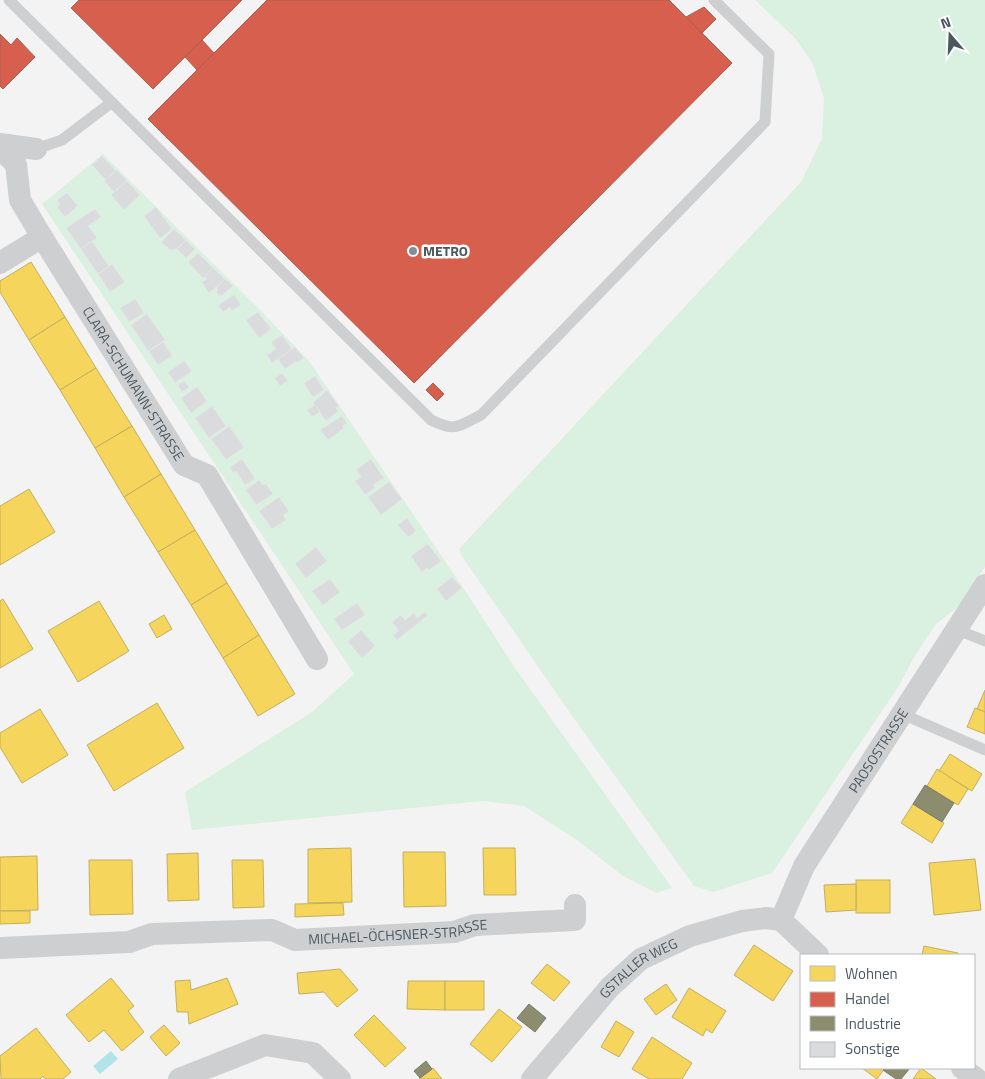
<svg xmlns="http://www.w3.org/2000/svg" width="985" height="1079" font-family="'Titillium Web',sans-serif">
<style>
.green{fill:#daf0e1}
.water{fill:#b2e3eb}
.homes{fill:#f6d55c;stroke:#c3af5d}
.shops{fill:#d6604d;stroke:#ac5d52}
.industry{fill:#8c8c6e;stroke:#787c6a}
.building{fill:#dadbdc;stroke:#e5e5e6}
.lines{fill:none;stroke-linecap:round;stroke-linejoin:round}
.lane{stroke:#cdcfd1;stroke-width:11}
.street{stroke:#cdcfd1;stroke-width:22}
.poi-dot{fill:#868e93;stroke:#fff;stroke-width:2}
.labels{text-anchor:middle;stroke-width:5;stroke-linejoin:round;paint-order:stroke}
.poi-label{font-size:14px;font-weight:bold;fill:#4b575f;stroke:#fff;text-anchor:start}
.street-label{font-size:14px;fill:#4b575f;stroke:#fff}
</style>
<rect width="100%" height="100%" fill="#f4f3f3"/>
<g class="green">
<polygon points="755,0 985,0 985,567 958,607 936,624 913,659 899,686 772,873 713,892 694,886 575,720 461,555 459,549 801,182 822,139 824,98 813,64 795,38"/>
<polygon points="103,154 262,312 309,361 468,595 513,665 672,888 656,893 623,876 577,840 524,806 483,801 192,830 185,792 312,712 354,674 42,204"/>
</g>
<polygon class="water" points="111,1051 118,1059 100,1074 93,1066"/>
<g class="homes">
<polygon points="31,262 65,317 29,340 0,292 0,281"/>
<polygon points="65,317 96,368 60,390 29,340"/>
<polygon points="96,368 132,426 95,448 60,390"/>
<polygon points="132,426 161,474 124,497 95,448"/>
<polygon points="161,474 195,530 158,552 124,497"/>
<polygon points="29,489 55,532 0,565 0,506"/>
<polygon points="195,530 227,583 191,605 158,552"/>
<polygon points="227,583 259,635 223,658 191,605"/>
<polygon points="3,599 33,649 0,668 0,601"/>
<polygon points="99,601 129,651 78,682 48,631"/>
<polygon points="164,615 172,629 157,638 149,624"/>
<polygon points="259,635 295,694 258,716 223,658"/>
<polygon points="985,690 985,712 977,709"/>
<polygon points="157,703 184,748 114,791 87,745"/>
<polygon points="975,708 985,712 985,734 967,727"/>
<polygon points="40,709 68,755 22,783 0,747 0,733"/>
<polygon points="950,754 982,774 972,791 939,771"/>
<polygon points="937,769 968,789 958,805 927,786"/>
<polygon points="913,804 944,823 932,843 901,823"/>
<polygon points="351,848 352,902 308,903 308,849"/>
<polygon points="483,848 515,848 516,895 484,895"/>
<polygon points="403,852 445,852 446,906 404,907"/>
<polygon points="198,853 199,900 168,901 167,854"/>
<polygon points="37,856 38,910 0,911 0,857"/>
<polygon points="975,859 981,910 934,915 929,863"/>
<polygon points="89,860 132,860 133,914 90,915"/>
<polygon points="232,860 263,860 264,907 233,908"/>
<rect x="856" y="880" width="34" height="33"/>
<polygon points="856,884 856,910 826,912 824,885"/>
<polygon points="343,903 344,915 295,917 295,904"/>
<polygon points="0,911 30,911 30,923 0,924"/>
<polygon points="754,945 793,971 773,1001 734,975"/>
<polygon points="924,946 958,953 958,955 922,955"/>
<polygon points="547,964 570,982 554,1001 531,983"/>
<polygon points="340,969 358,990 337,1007 324,992 299,994 297,973"/>
<polygon points="111,978 134,1006 128,1011 144,1032 122,1051 104,1030 89,1042 66,1015"/>
<polygon points="227,978 238,1004 189,1024 188,1012 177,1012 175,981 190,980 191,990"/>
<polygon points="408,981 445,981 445,1010 407,1009"/>
<rect x="445" y="981" width="39" height="29"/>
<polygon points="666,984 677,1000 656,1015 644,999"/>
<polygon points="689,988 726,1011 712,1033 706,1029 703,1036 672,1017"/>
<polygon points="499,1009 522,1027 492,1062 470,1044"/>
<polygon points="374,1015 406,1048 385,1067 354,1035"/>
<polygon points="616,1021 634,1032 619,1057 601,1047"/>
<polygon points="164,1025 180,1043 166,1056 150,1037"/>
<polygon points="36,1028 71,1072 63,1079 45,1079 43,1076 40,1079 1,1079 0,1056"/>
<polygon points="652,1037 692,1063 682,1079 649,1079 632,1069"/>
<polygon points="433,1068 442,1079 419,1079 432,1069"/>
<polygon points="862,1068 885,1068 877,1079"/>
<polygon points="921,1068 936,1079 913,1079"/>
</g>
<g class="shops">
<polygon points="79,0 242,0 153,89 71,8"/>
<polygon points="267,0 669,0 732,63 414,383 148,119"/>
<polygon points="704,7 716,19 702,33 686,17"/>
<polygon points="0,34 11,45 17,38 35,57 3,89 0,86"/>
<polygon points="202,40 214,53 197,70 185,57"/>
<polygon points="433,383 444,394 437,401 426,390"/>
</g>
<g class="industry">
<polygon points="925,785 954,803 942,822 913,804"/>
<polygon points="529,1004 546,1018 535,1032 517,1018"/>
<polygon points="426,1061 432,1069 420,1078 414,1071"/>
<polygon points="885,1068 910,1068 901,1079 896,1079 883,1070"/>
</g>
<g class="building">
<polygon points="102,156 116,171 106,180 92,165"/>
<polygon points="117,170 127,181 114,192 104,181"/>
<polygon points="127,181 140,195 124,210 111,195"/>
<polygon points="67,193 78,206 65,217 57,207 60,204 57,200"/>
<polygon points="156,207 172,229 160,238 144,216"/>
<polygon points="95,209 101,217 88,226 97,238 81,249 66,228"/>
<polygon points="174,229 186,240 177,249 170,250 161,242"/>
<polygon points="186,240 195,249 186,258 177,249"/>
<polygon points="92,241 109,266 98,274 81,249"/>
<polygon points="198,253 213,268 203,278 188,262"/>
<polygon points="112,264 125,282 110,292 98,274"/>
<polygon points="213,268 225,279 209,293 202,282 207,279 204,277"/>
<polygon points="225,279 233,286 221,296 216,292 218,290 216,288"/>
<polygon points="234,295 241,305 232,311 230,307 223,312 218,305"/>
<polygon points="135,299 144,313 129,322 120,308"/>
<polygon points="258,312 271,329 259,338 246,320"/>
<polygon points="147,314 165,340 148,351 131,325"/>
<polygon points="282,335 292,349 272,363 267,355 276,349 271,342"/>
<polygon points="163,342 172,356 158,365 149,351"/>
<polygon points="295,347 304,358 297,363 296,361 285,369 278,359"/>
<polygon points="184,361 192,371 175,383 168,372"/>
<polygon points="282,373 288,381 280,386 275,378"/>
<polygon points="315,376 324,390 313,397 304,383"/>
<polygon points="184,381 189,387 182,392 178,385"/>
<polygon points="197,387 207,401 191,413 181,398"/>
<polygon points="327,390 339,406 336,408 338,411 326,421 313,403"/>
<polygon points="315,405 320,412 312,417 307,410"/>
<polygon points="212,406 226,426 209,438 195,418"/>
<polygon points="342,416 347,423 343,426 344,428 328,440 320,430"/>
<polygon points="229,426 244,447 226,460 211,439"/>
<polygon points="242,459 255,479 245,485 236,471 233,473 230,467"/>
<polygon points="371,459 384,478 373,485 375,488 365,495 355,481 361,477 356,470"/>
<polygon points="259,480 263,485 266,484 273,494 256,505 246,490"/>
<polygon points="389,482 402,499 381,515 368,497"/>
<polygon points="279,497 289,511 283,515 286,520 272,529 259,511"/>
<polygon points="407,518 416,531 408,537 398,525"/>
<polygon points="428,544 441,561 429,570 427,568 422,572 411,556"/>
<polygon points="316,547 327,561 306,578 295,564"/>
<polygon points="452,577 462,588 446,601 437,589"/>
<polygon points="330,579 340,592 323,605 312,591"/>
<polygon points="357,603 365,615 342,630 334,619"/>
<polygon points="425,612 428,615 397,640 393,635 399,631 392,622 401,615 405,620 414,613 417,618"/>
<polygon points="361,630 375,646 362,658 348,642"/>
</g>
<g class="lines">
<g class="lane">
<path d="M9,0L431,420C456,432 457,427 481,415L765,122L769,54L714,0"/>
<polyline points="36,149 62,140 112,102"/>
<polyline points="955,629 985,641"/>
<polyline points="902,714 985,750"/>
</g>
<g class="street">
<polyline points="0,144 36,149"/>
<path id="s1" d="M0,149L16,164L20,200L42,237L184,465L207,475L317,659"/>
<polyline points="0,263 42,237"/>
<path id="s2" d="M781,920L804,866L985,585"/>
<polyline points="781,920 818,955"/>
<path id="s3" d="M0,948L129,942L152,934L272,930L295,940L454,932L475,925L575,920V905"/>
<polyline points="962,1068 977,1079"/>
<polyline points="179,1079 265,1045 313,1053 340,1079"/>
<path id="s4" d="M532,1079L610,987L641,959L690,936L742,921L766,918L781,920"/>
</g>
</g>
<circle class="poi-dot" cx="413" cy="251" r="5"/>
<g class="labels">
<g class="poi-label">
<text x="423" y="256">METRO</text>
</g>
<g class="street-label">
<text dy="5" stroke="none"><textPath href="#s1" startOffset="274">CLARA-SCHUMANN-STRASSE</textPath></text>
<text dy="5" stroke="none"><textPath href="#s2" startOffset="196">PAOSOSTRASSE</textPath></text>
<text dy="5" stroke="none"><textPath href="#s3" startOffset="402">MICHAEL-ÖCHSNER-STRASSE</textPath></text>
<text dy="5" stroke="none"><textPath href="#s4" startOffset="155">GSTALLER WEG</textPath></text>
</g>
</g>
<rect x="800" y="954" width="175" height="115" fill="#ffffff" stroke="#b7bcbf"/>
<rect x="810" y="966" width="25" height="15" fill="#f6d55c" stroke="#b7bcbf"/>
<text x="845" y="979" font-size="15" fill="#4b575f">Wohnen</text>
<rect x="810" y="992" width="25" height="15" fill="#d6604d" stroke="#b7bcbf"/>
<text x="845" y="1004" font-size="15" fill="#4b575f">Handel</text>
<rect x="810" y="1016" width="25" height="15" fill="#8c8c6e" stroke="#b7bcbf"/>
<text x="845" y="1029" font-size="15" fill="#4b575f">Industrie</text>
<rect x="810" y="1042" width="25" height="15" fill="#dadbdc" stroke="#b7bcbf"/>
<text x="845" y="1054" font-size="15" fill="#4b575f">Sonstige</text>
<g transform="translate(950 35) rotate(341)" stroke="#ffffff" stroke-width="4" paint-order="stroke">
<path d="M0-4L9 19L0 12L-9 19Z" fill="#4b575f"/>
<text y="-8" font-size="14" font-weight="bold" text-anchor="middle" fill="#4b575f">N</text>
</g>
</svg>
